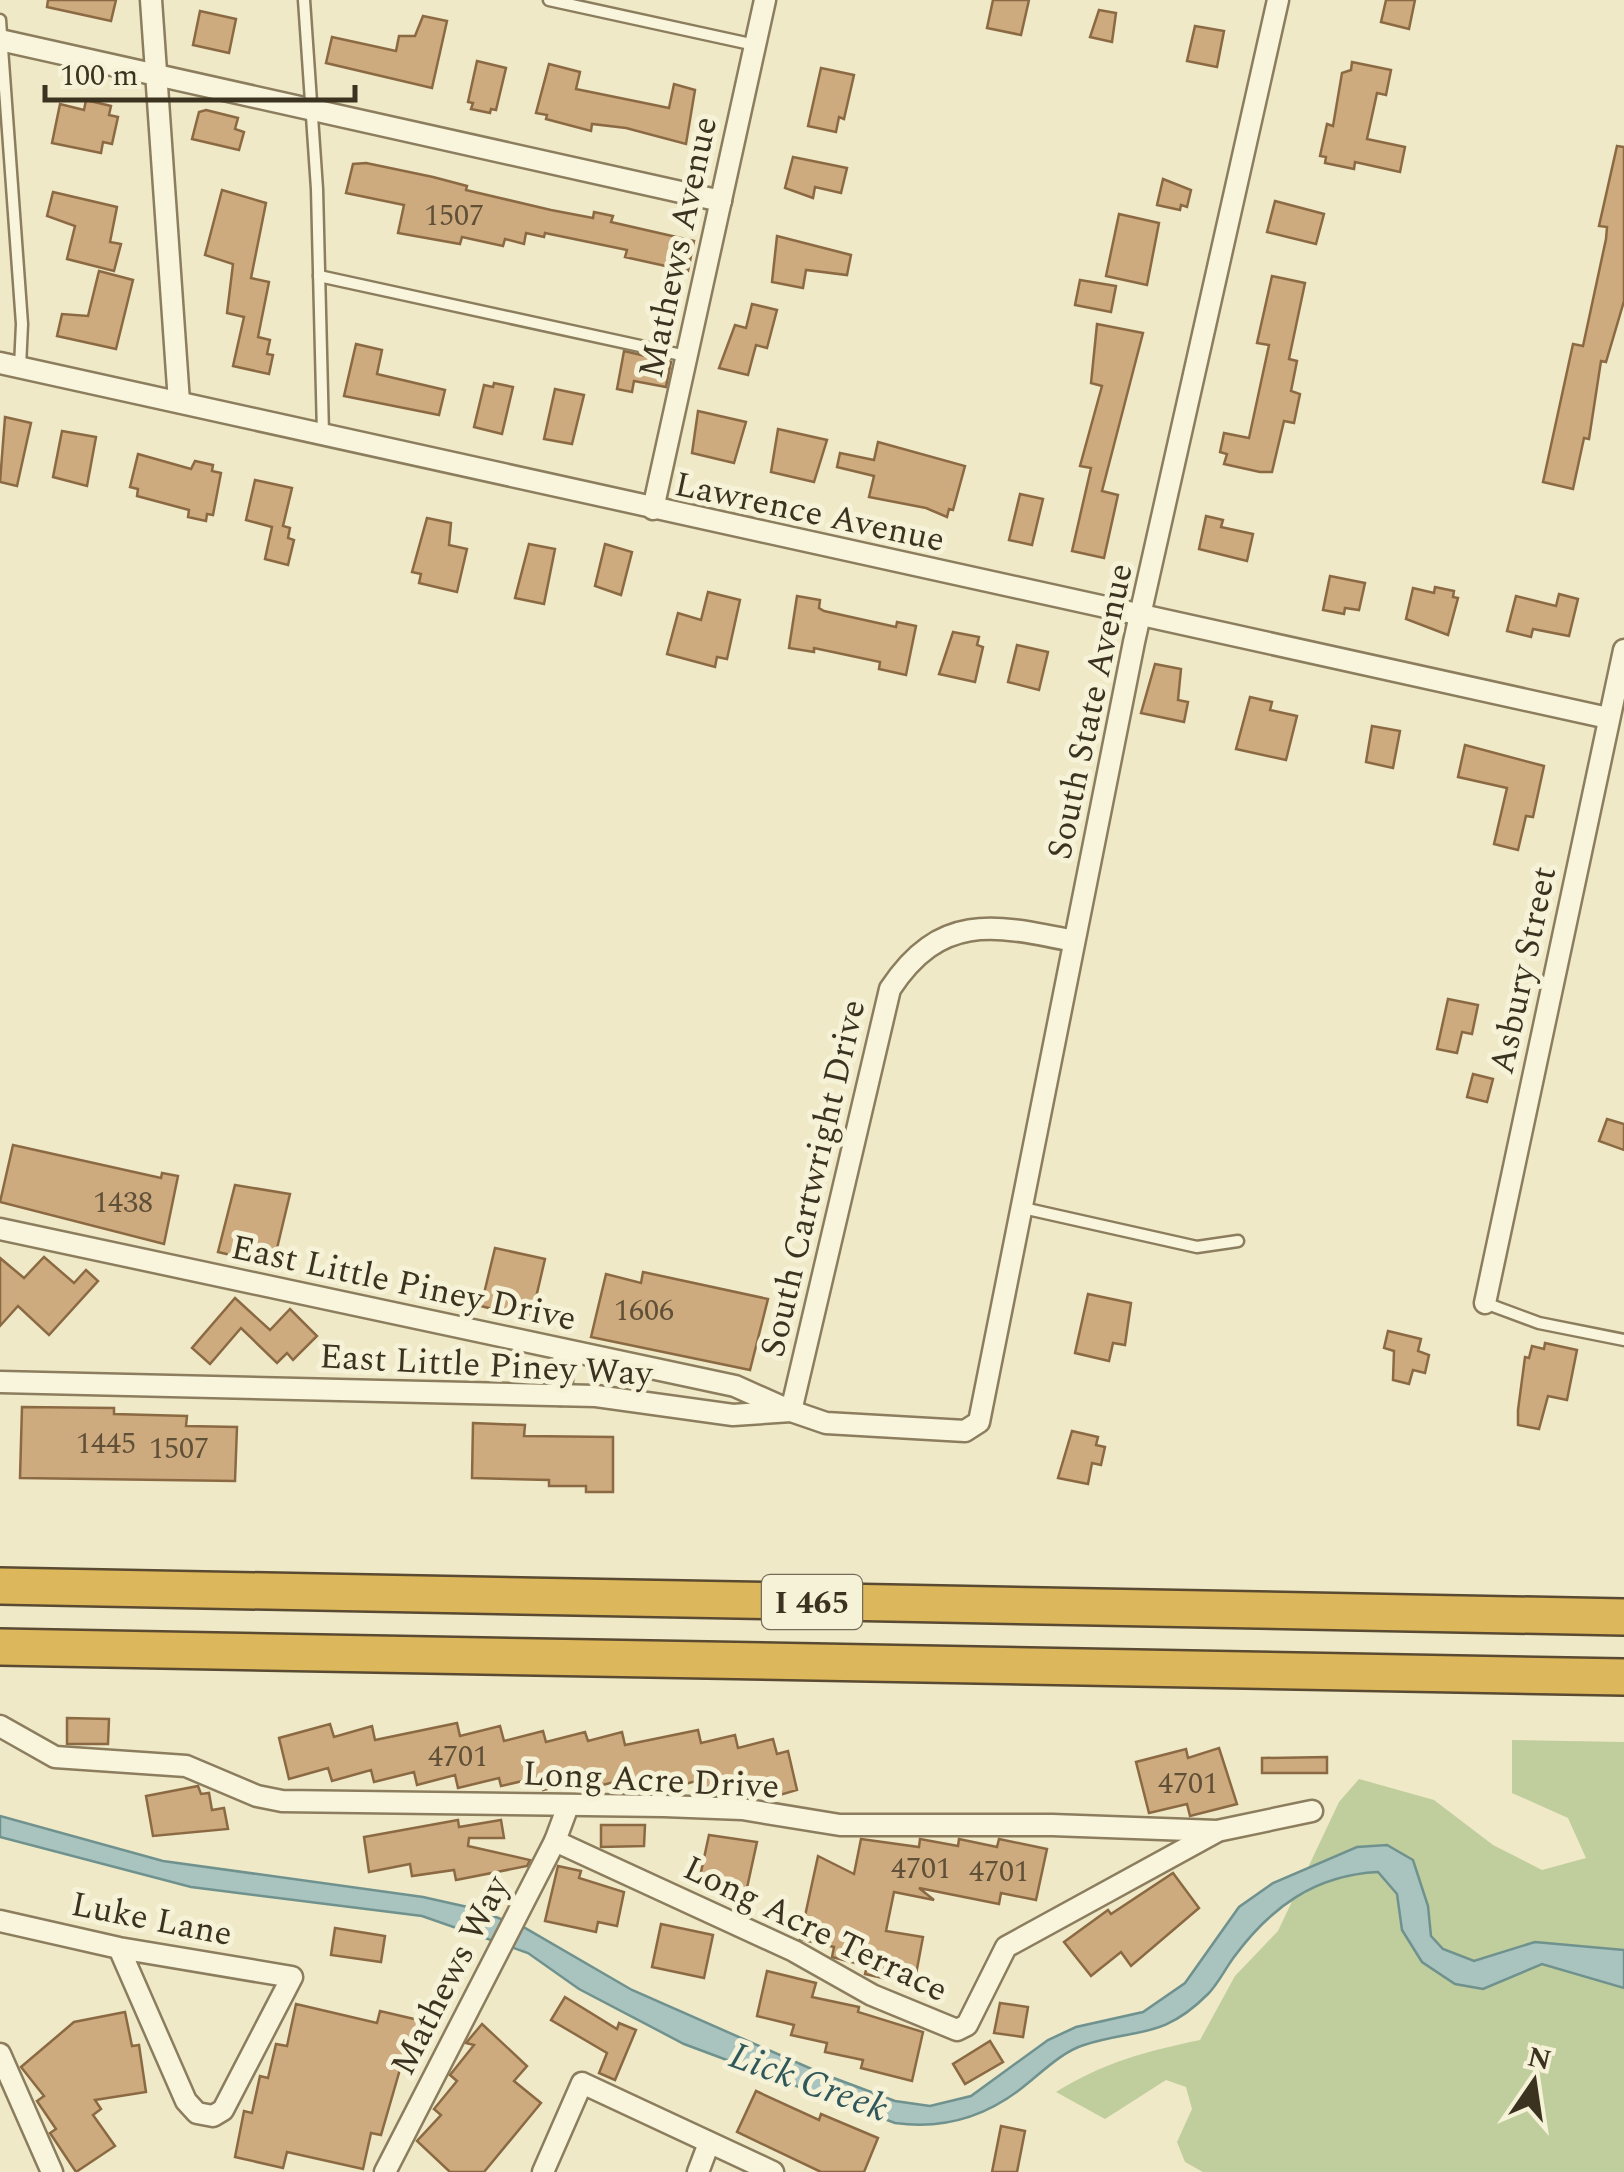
<svg xmlns="http://www.w3.org/2000/svg" width="1624" height="2172" font-family="Spectral,serif">
<style>
.green{fill:#c0cd9c}
.water{fill:#a9c3bf;stroke:#6f928e;stroke-width:2.5}
.building{fill:#cdab7e;stroke:#8b6a43;stroke-width:2.5}
.lines{fill:none;stroke-linecap:round;stroke-linejoin:round}
.service-casing{stroke:#8b7d5d;stroke-width:15}
.minor-casing{stroke:#8b7d5d;stroke-width:25}
.motorway-casing{stroke:#594a31;stroke-width:40}
.service{stroke:#f9f5dc;stroke-width:10}
.minor{stroke:#f9f5dc;stroke-width:20}
.motorway{stroke:#ddb75b;stroke-width:35}
.labels{text-anchor:middle;stroke-width:10;stroke-linejoin:round;paint-order:stroke}
.number-label{font-size:30px;fill:#605038}
.shield{fill:#f6f2d8;stroke:#746c57;stroke-width:2.5}
.shield-label{font-size:32px;font-weight:bold;fill:#3c3220}
.street-label{font-size:35px;fill:#3c3220;stroke:#f6f2d8}
.water-label{font-size:38px;font-style:italic;fill:#30585b;stroke:#f6f2d8}
</style>
<rect width="100%" height="100%" fill="#efe9c8"/>
<path class="green" d="M1512,1740L1624,1742V2172H1203L1185,2162L1177,2142L1192,2109L1186,2087L1166,2080L1105,2119L1056,2092C1102,2063 1147,2051 1200,2040L1235,1976L1278,1931L1339,1802L1359,1779L1434,1800L1493,1845L1542,1870L1586,1858L1568,1818L1512,1793Z"/>
<path class="water" d="M0,1816L163,1861L423,1897L472,1908L525,1928L632,1990L823,2074L895,2101L930,2106L971,2096L1048,2040L1076,2027L1143,2012L1185,1983L1239,1907L1273,1883L1357,1847L1387,1845L1413,1860L1428,1906L1431,1936L1443,1949L1474,1961L1535,1942L1624,1950V1988L1542,1964L1483,1989L1455,1984L1422,1962L1402,1930L1397,1894L1378,1872C1315,1875 1271,1907 1234,1957C1225,1969 1218,1984 1208,1994C1162,2040 1137,2028 1084,2045C1064,2051 1044,2070 1028,2083C989,2116 946,2130 895,2123L684,2044L579,1989L528,1953L422,1916L191,1887L0,1837Z"/>
<g class="building">
<polygon points="48,0 116,0 111,21 47,7"/>
<polygon points="993,0 1029,0 1021,35 987,28"/>
<polygon points="1386,0 1415,0 1409,29 1381,22"/>
<polygon points="1099,10 1116,13 1112,42 1090,37"/>
<polygon points="200,11 236,19 229,53 193,45"/>
<polygon points="423,16 447,21 432,88 326,63 332,37 396,51 399,36 415,36"/>
<polygon points="1195,26 1224,31 1217,67 1187,61"/>
<polygon points="477,61 506,68 496,110 491,109 490,113 471,109 473,103 468,102"/>
<polygon points="1352,62 1391,70 1386,95 1377,93 1367,139 1405,147 1400,172 1355,162 1354,169 1325,163 1326,157 1320,156 1327,124 1333,126 1342,73 1351,70"/>
<polygon points="549,64 580,72 576,89 669,108 674,84 695,90 686,144 626,128 592,124 591,131 546,119 547,115 536,113"/>
<polygon points="821,68 854,75 844,119 839,117 836,132 808,126"/>
<polygon points="86,100 111,106 109,115 118,117 112,144 103,142 101,153 52,143 60,104 84,110"/>
<polygon points="206,110 238,118 235,129 244,132 239,150 192,139 199,112"/>
<polygon points="1617,146 1624,147 1624,301 1606,362 1601,361 1589,439 1584,438 1573,489 1543,482 1573,344 1583,346 1606,239 1607,227 1599,226"/>
<polygon points="793,157 847,168 841,193 815,187 813,198 785,188"/>
<polygon points="366,163 433,177 467,186 466,190 551,210 593,218 594,212 613,216 611,222 694,241 688,271 625,257 627,250 545,233 544,237 526,233 524,244 505,239 503,246 462,237 460,244 398,233 404,205 346,193 353,164"/>
<polygon points="1163,179 1191,190 1187,207 1181,205 1180,210 1157,205"/>
<polygon points="222,190 266,203 251,278 269,282 258,337 270,340 267,354 273,355 269,374 233,366 244,317 227,313 233,264 205,255"/>
<polygon points="53,192 117,207 110,242 121,244 114,271 67,259 75,226 47,216"/>
<polygon points="1275,201 1324,214 1316,244 1267,232"/>
<polygon points="1119,214 1159,223 1147,285 1106,276"/>
<polygon points="777,236 851,255 847,275 806,270 803,288 772,282"/>
<polygon points="99,271 133,280 116,349 57,336 62,314 88,316"/>
<polygon points="1272,276 1305,283 1289,359 1297,361 1291,391 1300,394 1294,423 1284,421 1272,472 1260,472 1224,464 1227,454 1220,452 1224,433 1249,438 1269,345 1257,343"/>
<polygon points="1080,280 1116,286 1111,312 1075,305"/>
<polygon points="752,304 777,310 767,348 756,345 748,375 719,368 735,325 746,328"/>
<polygon points="1097,324 1143,333 1102,491 1118,495 1104,558 1072,551 1091,468 1080,466 1102,386 1091,383"/>
<polygon points="356,344 382,350 377,374 445,390 439,415 344,396"/>
<polygon points="624,351 671,362 666,387 634,381 632,392 617,389"/>
<polygon points="494,383 513,387 502,434 474,427 484,385 493,387"/>
<polygon points="555,389 584,395 572,444 544,439"/>
<polygon points="698,411 746,422 734,463 692,453"/>
<polygon points="5,417 31,423 17,486 0,482"/>
<polygon points="778,429 827,440 814,482 771,472"/>
<polygon points="62,431 96,437 87,486 53,477"/>
<polygon points="878,442 965,466 953,510 949,509 947,517 926,508 869,497 874,476 837,467 840,453 874,460"/>
<polygon points="138,454 191,469 195,461 213,465 212,471 221,473 213,515 207,514 206,521 188,517 189,510 137,496 138,489 130,487"/>
<polygon points="255,480 292,488 283,526 290,528 288,538 294,540 288,565 265,559 272,527 246,520"/>
<polygon points="1020,494 1043,499 1032,545 1009,540"/>
<polygon points="1206,516 1223,520 1221,527 1253,534 1247,561 1199,549"/>
<polygon points="427,518 451,523 449,545 467,549 457,592 419,583 421,574 412,572"/>
<polygon points="529,544 555,549 544,604 515,598"/>
<polygon points="605,544 632,552 621,595 595,586"/>
<polygon points="1330,576 1365,583 1359,610 1345,608 1344,614 1323,610"/>
<polygon points="1435,587 1454,591 1453,597 1458,598 1448,635 1406,619 1413,588 1434,593"/>
<polygon points="708,592 740,600 727,659 717,657 715,667 667,654 678,613 701,620"/>
<polygon points="1559,594 1578,599 1569,636 1533,629 1531,637 1507,631 1516,596 1556,606"/>
<polygon points="797,596 820,600 819,608 824,611 896,627 897,622 916,626 906,675 879,669 880,662 814,648 814,652 789,648"/>
<polygon points="953,632 979,637 977,645 983,647 975,682 939,674"/>
<polygon points="1017,645 1048,652 1039,690 1008,682"/>
<polygon points="1155,664 1181,669 1178,700 1188,702 1184,722 1141,713"/>
<polygon points="1250,697 1272,702 1270,710 1297,716 1286,760 1236,749"/>
<polygon points="1372,726 1400,731 1393,768 1366,762"/>
<polygon points="1465,745 1544,766 1533,817 1526,816 1518,850 1494,844 1507,788 1458,777"/>
<polygon points="1448,999 1478,1005 1472,1034 1462,1032 1457,1053 1437,1049"/>
<polygon points="1473,1074 1493,1079 1487,1102 1467,1097"/>
<polygon points="1607,1119 1624,1124 1624,1150 1599,1141"/>
<polygon points="13,1145 161,1178 162,1173 178,1176 164,1244 0,1202"/>
<polygon points="235,1185 290,1194 273,1265 218,1252"/>
<polygon points="495,1248 545,1259 531,1319 481,1306"/>
<polygon points="44,1257 74,1283 86,1270 98,1281 49,1335 18,1306 0,1326 0,1258 24,1278"/>
<polygon points="643,1272 768,1299 750,1370 591,1337 606,1274 641,1283"/>
<polygon points="1088,1294 1131,1303 1125,1345 1113,1343 1109,1361 1075,1353"/>
<polygon points="235,1298 270,1330 290,1309 317,1336 293,1360 287,1353 277,1363 241,1328 210,1364 192,1348"/>
<polygon points="1388,1331 1421,1339 1418,1351 1429,1355 1425,1373 1413,1370 1409,1384 1393,1380 1394,1351 1384,1348"/>
<polygon points="1545,1343 1577,1350 1567,1400 1548,1396 1539,1429 1518,1425 1518,1410 1525,1357 1529,1358 1532,1346 1544,1349"/>
<polygon points="22,1407 114,1408 114,1414 187,1416 186,1426 237,1427 235,1481 20,1478"/>
<polygon points="473,1423 525,1425 524,1436 613,1437 613,1492 586,1492 586,1486 549,1486 549,1480 472,1478"/>
<polygon points="1072,1431 1098,1437 1096,1445 1105,1447 1101,1465 1092,1463 1088,1484 1058,1478"/>
<polygon points="67,1718 109,1719 108,1744 67,1744"/>
<polygon points="457,1723 460,1736 500,1726 504,1741 543,1731 546,1742 585,1732 588,1741 622,1732 625,1745 698,1730 701,1743 735,1735 738,1748 773,1739 777,1754 788,1751 797,1790 773,1797 770,1784 738,1792 735,1783 698,1791 696,1781 664,1790 660,1777 624,1787 622,1780 587,1789 585,1780 543,1790 540,1777 501,1786 499,1778 458,1788 455,1775 417,1785 414,1772 374,1782 371,1770 332,1781 328,1768 289,1779 279,1738 330,1724 334,1737 372,1726 375,1740"/>
<polygon points="1219,1748 1237,1804 1190,1816 1187,1804 1149,1813 1136,1762 1186,1749 1188,1758"/>
<polygon points="1327,1757 1327,1773 1262,1773 1262,1758"/>
<polygon points="198,1786 201,1794 209,1793 212,1810 224,1808 228,1829 153,1836 146,1796"/>
<polygon points="458,1820 459,1827 501,1820 504,1838 469,1838 468,1846 530,1860 527,1866 456,1880 454,1870 412,1876 410,1864 369,1872 364,1837"/>
<polygon points="601,1825 645,1825 644,1846 601,1847"/>
<polygon points="709,1835 757,1842 745,1897 698,1886"/>
<polygon points="861,1839 919,1847 920,1839 958,1846 959,1839 997,1847 999,1839 1047,1849 1036,1900 1001,1893 999,1904 919,1888 934,1900 894,1892 886,1931 923,1937 914,1985 865,1974 867,1966 832,1957 834,1947 800,1939 818,1856 854,1874"/>
<polygon points="558,1866 581,1871 579,1878 624,1892 617,1926 598,1922 596,1932 545,1921"/>
<polygon points="1173,1873 1199,1908 1131,1966 1121,1952 1091,1976 1064,1942 1108,1910 1111,1914"/>
<polygon points="661,1924 713,1935 704,1978 652,1967"/>
<polygon points="335,1928 385,1936 381,1962 331,1955"/>
<polygon points="767,1971 816,1983 812,1997 859,2007 858,2012 923,2032 912,2081 861,2068 863,2060 825,2052 827,2043 791,2035 794,2025 757,2016"/>
<polygon points="565,1997 617,2029 619,2023 636,2030 615,2080 599,2073 607,2053 551,2020"/>
<polygon points="1000,2003 1028,2007 1023,2037 994,2033"/>
<polygon points="296,2004 377,2023 380,2011 427,2022 416,2069 401,2066 381,2135 371,2133 363,2169 287,2152 283,2168 235,2157 244,2111 252,2113 260,2076 268,2078 276,2044 287,2046"/>
<polygon points="125,2012 132,2046 139,2045 146,2092 95,2100 101,2109 93,2115 115,2146 76,2172 50,2133 56,2129 37,2101 44,2096 21,2067 74,2022"/>
<polygon points="482,2024 527,2066 514,2081 541,2103 484,2172 450,2172 417,2141 441,2115 434,2109 457,2081 450,2075 474,2045 466,2043"/>
<polygon points="990,2041 1003,2062 965,2084 953,2064"/>
<polygon points="756,2091 819,2120 821,2114 878,2138 864,2172 821,2172 737,2132"/>
<polygon points="1001,2126 1025,2131 1017,2172 992,2172"/>
</g>
<g class="lines">
<defs>
<g id="service">
<polyline points="304,0 317,189 323,434"/>
<polyline points="549,0 755,45"/>
<polyline points="0,20 22,324 20,367"/>
<polyline points="319,276 686,356"/>
<polyline points="1023,1208 1197,1247 1238,1241"/>
<polyline points="1485,1303 1539,1323 1624,1340"/>
</g>
<g id="minor">
<polyline points="151,0 179,402"/>
<polyline points="0,40 721,201"/>
<polyline points="0,363 1608,718"/>
<polyline points="653,509 765,0"/>
<path d="M0,1229L735,1386L791,1411L890,989C941,912 995,925 1074,941"/>
<polyline points="1485,1303 1624,650"/>
<polyline points="0,1382 596,1396 733,1415 791,1411 826,1423 965,1431 979,1422 1134,642 1278,0"/>
<polyline points="561,1395 564,1350"/>
<polyline points="0,1726 55,1757 186,1766 257,1796 282,1801 664,1806 742,1809 840,1825 1052,1825 1217,1831 1312,1811"/>
<polyline points="555,1841 794,1951 872,1995 957,2030 967,2025 1006,1947 1216,1832"/>
<polyline points="0,1921 119,1948 292,1977 223,2110 213,2116 197,2113 186,2101 119,1948"/>
<polyline points="0,2054 52,2172"/>
<polyline points="385,2172 555,1841 568,1806"/>
<polyline points="543,2172 582,2083 773,2172"/>
<polyline points="698,2172 709,2143"/>
</g>
<g id="motorway">
<polyline points="0,1586 1624,1617"/>
<polyline points="0,1647 1624,1677"/>
</g>
</defs>
<use href="#service" class="service-casing"/>
<use href="#minor" class="minor-casing"/>
<use href="#motorway" class="motorway-casing"/>
<use href="#service" class="service"/>
<use href="#minor" class="minor"/>
<use href="#motorway" class="motorway"/>
</g>
<g class="labels">
<g class="number-label">
<text x="454" y="225">1507</text>
<text x="123" y="1212">1438</text>
<text x="644" y="1320">1606</text>
<text x="106" y="1453">1445</text>
<text x="179" y="1458">1507</text>
<text x="458" y="1766">4701</text>
<text x="1188" y="1793">4701</text>
<text x="921" y="1878">4701</text>
<text x="999" y="1881">4701</text>
</g>
<rect class="shield" x="762" y="1575" width="100" height="54" rx="8"/>
<g class="shield-label">
<text x="812" y="1613">I 465</text>
</g>
<g class="street-label">
<text transform="translate(677 247) rotate(-78)" y="12">Mathews Avenue</text>
<text transform="translate(810 511) rotate(12)" y="12">Lawrence Avenue</text>
<text transform="translate(1089 711) rotate(-78)" y="12">South State Avenue</text>
<text transform="translate(1522 970) rotate(-78)" y="12">Asbury Street</text>
<text transform="translate(812 1178) rotate(-77)" y="12">South Cartwright Drive</text>
<text transform="translate(404 1282) rotate(12)" y="12">East Little Piney Drive</text>
<text transform="translate(486 1364) rotate(3)" y="12">East Little Piney Way</text>
<text transform="translate(651 1779) rotate(3)" y="12">Long Acre Drive</text>
<text transform="translate(152 1918) rotate(11)" y="12">Luke Lane</text>
<text transform="translate(816 1928) rotate(26)" y="12">Long Acre Terrace</text>
<text transform="translate(449 1975) rotate(-63)" y="12">Mathews Way</text>
</g>
<g class="water-label">
<text transform="translate(809 2081) rotate(20)" y="13">Lick Creek</text>
</g>
</g>
<g transform="translate(1534 2082) rotate(13)" stroke="#f6f2d8" stroke-width="8" paint-order="stroke">
<path d="M0-8L18 38L0 25L-18 38Z" fill="#3c3220"/>
<text y="-15" font-size="28" font-weight="bold" text-anchor="middle" fill="#3c3220">N</text>
</g>
<path d="M45 85v15h310v-15" fill="none" stroke="#3c3220" stroke-width="5"/>
<text x="60" y="85" font-size="30" fill="#3c3220" stroke="#f6f2d8" stroke-width="8" paint-order="stroke">100 m</text>
</svg>
